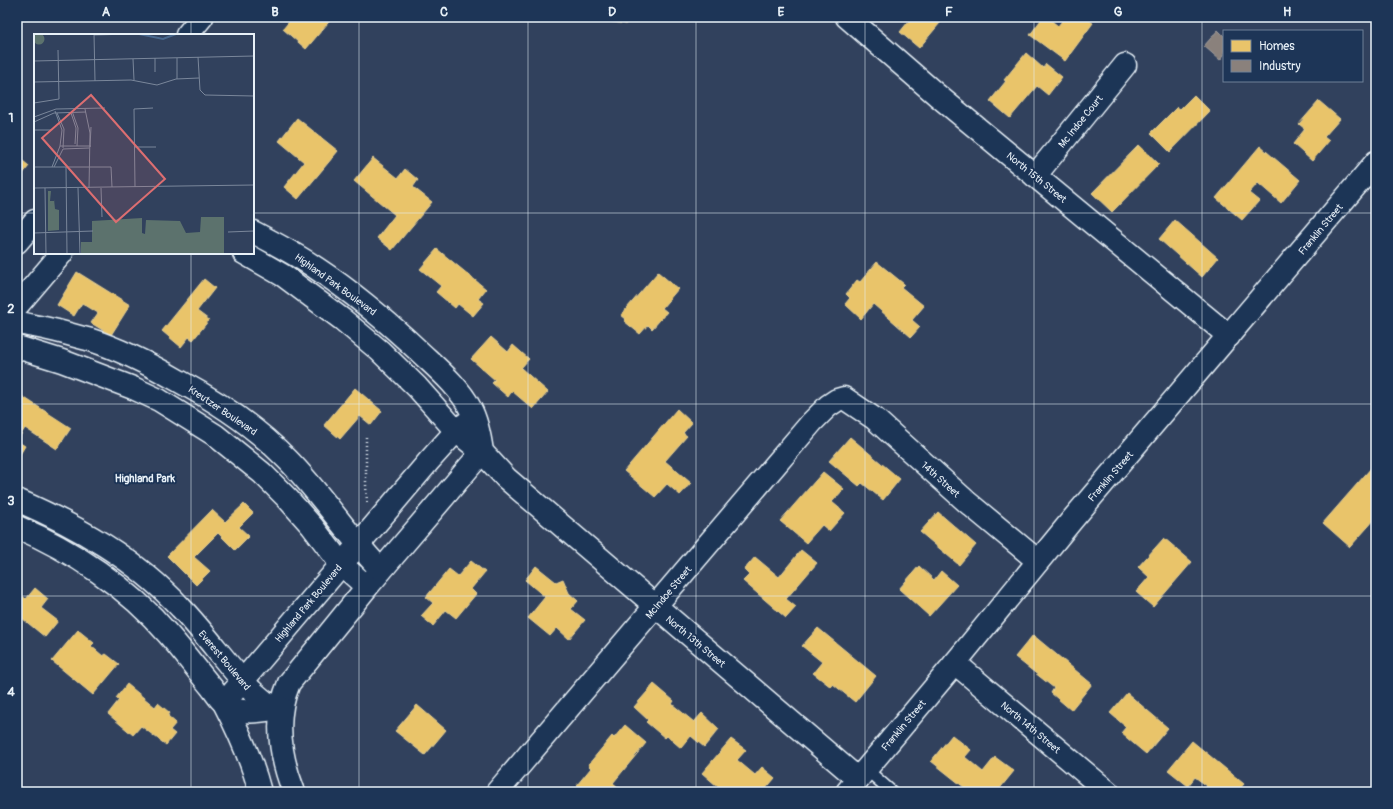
<svg xmlns="http://www.w3.org/2000/svg" width="1393" height="809" font-family="Pangolin,sans-serif">
<style>
.homes{fill:#e9c46a;stroke:#e9d295}
.industry{fill:#8a817c;stroke:#a6a3a1}
.lines{fill:none;stroke-linecap:round;stroke-linejoin:round}
.service-casing{stroke:#e8f1f8;stroke-width:14}
.minor-casing{stroke:#e8f1f8;stroke-width:25}
.tertiary-casing{stroke:#e8f1f8;stroke-width:25}
.path{stroke:#e8f1f8;stroke-width:2.5;stroke-dasharray:1 3;stroke-linecap:butt}
.service{stroke:#1d3557;stroke-width:11}
.minor{stroke:#1d3557;stroke-width:22}
.tertiary{stroke:#1d3557;stroke-width:22}
.grid{fill:none;stroke:#e8f1f8;stroke-width:1;stroke-opacity:0.55}
.labels{text-anchor:middle;stroke-width:4;stroke-linejoin:round;paint-order:stroke}
.street-label{font-size:10px;fill:#e8f1f8;stroke:#1d3557}
.neighbourhood-label{font-size:11px;font-weight:bold;fill:#e8f1f8;stroke:#1d3557}
.inset-river{fill:none;stroke:#49688e;stroke-width:2}
.inset-road{fill:none;stroke:#7a879b;stroke-width:1}
.view{fill:#dc6e71;fill-opacity:0.15;stroke:#dc6e71;stroke-width:2}
.inset-edge{fill:none;stroke:#e8f1f8;stroke-width:2}
.neatline{fill:none;stroke:#e8f1f8;stroke-width:1.5}
.grid-label{font-size:13px;text-anchor:middle;font-weight:bold;fill:#e8f1f8}
</style>
<rect width="100%" height="100%" fill="#31415d"/>
<filter id="ink" filterUnits="userSpaceOnUse"><feTurbulence type="fractalNoise" baseFrequency=".025" numOctaves="2"/><feDisplacementMap in="SourceGraphic" scale="8" xChannelSelector="R" yChannelSelector="G"/><feConvolveMatrix kernelMatrix="1 2 1 2 8 2 1 2 1" color-interpolation-filters="sRGB"/></filter>
<g filter="url(#ink)">
<g class="homes">
<polygon points="293,17 333,17 306,49 283,29"/>
<polygon points="602,17 627,17 626,24 601,20"/>
<polygon points="912,17 945,17 919,48 900,32"/>
<polygon points="1043,17 1047,17 1058,26 1065,17 1084,17 1093,23 1065,61 1030,35"/>
<polygon points="1026,53 1043,68 1046,64 1062,77 1048,95 1037,86 1010,118 990,101 1006,81 1004,80"/>
<polygon points="1194,95 1210,111 1170,152 1151,133 1177,107 1180,109"/>
<polygon points="1319,101 1340,119 1324,137 1329,141 1312,161 1293,144 1305,129 1299,124"/>
<polygon points="297,118 338,151 298,199 284,187 304,162 279,141"/>
<polygon points="1139,145 1159,164 1112,212 1092,193"/>
<polygon points="1260,146 1300,180 1281,203 1258,183 1249,193 1259,201 1242,220 1216,198"/>
<polygon points="17,156 29,166 18,180 17,179"/>
<polygon points="373,158 398,178 405,169 418,180 413,187 432,202 392,250 377,238 395,215 354,181"/>
<polygon points="1175,220 1218,258 1202,277 1159,239"/>
<polygon points="437,249 486,289 478,299 484,303 473,316 458,304 455,308 436,292 441,286 420,269"/>
<polygon points="877,262 904,284 901,287 924,306 912,320 920,327 911,337 873,304 861,319 845,304 850,298 846,294 857,280 860,282"/>
<polygon points="77,272 130,305 111,335 91,323 98,313 82,303 74,316 57,305"/>
<polygon points="658,272 678,289 662,308 667,312 652,329 648,325 640,334 624,321 626,319 621,315"/>
<polygon points="204,279 215,288 197,311 209,320 193,340 189,337 181,347 162,331"/>
<polygon points="491,337 508,352 513,345 529,359 521,368 548,392 533,409 512,391 508,397 492,383 495,380 471,359"/>
<polygon points="355,388 382,411 371,425 360,416 340,439 324,425"/>
<polygon points="17,393 71,428 57,449 25,428 17,441"/>
<polygon points="677,409 692,423 683,433 687,436 665,461 691,483 680,495 667,484 655,497 624,471"/>
<polygon points="850,437 900,479 883,500 862,483 859,486 829,461"/>
<polygon points="17,441 25,446 19,456 17,454"/>
<polygon points="1372,467 1376,471 1376,518 1350,547 1323,523"/>
<polygon points="823,472 844,489 832,502 845,513 829,531 822,525 806,543 780,521"/>
<polygon points="244,504 253,513 239,527 249,536 235,550 218,533 194,557 210,571 196,585 167,556 212,510 225,522"/>
<polygon points="938,512 976,545 959,565 920,532"/>
<polygon points="1164,538 1192,562 1153,607 1136,592 1149,577 1138,567"/>
<polygon points="801,550 817,563 786,599 796,607 786,618 743,581 749,575 744,570 755,557 779,577"/>
<polygon points="471,561 485,572 471,589 476,594 456,618 446,610 433,626 421,616 433,603 426,597 449,569 458,576"/>
<polygon points="536,566 556,582 563,579 569,593 578,601 571,609 585,620 569,639 557,628 550,636 528,618 545,597 525,580"/>
<polygon points="919,566 934,580 941,571 957,585 929,616 899,589"/>
<polygon points="35,588 48,599 41,608 58,621 45,637 17,614 17,592 26,599"/>
<polygon points="818,628 876,676 855,702 833,684 831,687 813,673 822,662 802,646"/>
<polygon points="78,630 94,643 91,646 103,656 106,654 119,664 93,695 52,661"/>
<polygon points="1033,635 1092,684 1071,710 1051,693 1054,688 1015,657"/>
<polygon points="127,684 155,707 158,703 170,713 168,716 176,723 170,730 175,734 166,745 141,726 133,735 108,714 119,700 116,698"/>
<polygon points="654,684 674,701 672,704 694,722 702,713 719,729 704,747 691,736 681,748 667,736 665,738 646,722 648,720 634,707"/>
<polygon points="1127,693 1168,728 1146,754 1121,733 1126,727 1110,713"/>
<polygon points="417,705 446,730 425,755 395,731"/>
<polygon points="625,725 646,743 613,783 624,792 585,792 577,785 591,768 588,765 612,736 614,738"/>
<polygon points="952,735 971,750 965,757 983,772 995,757 1014,771 997,792 970,792 931,761"/>
<polygon points="731,739 746,750 737,760 755,775 762,767 775,778 763,792 724,792 702,773"/>
<polygon points="1192,741 1244,784 1237,792 1202,792 1207,786 1195,777 1188,786 1168,770"/>
</g>
<polygon class="industry" points="1218,30 1224,36 1224,55 1220,60 1204,46"/>
<g class="lines">
<defs>
<polyline id="service" points="866,769 892,792"/>
<g id="minor">
<polyline points="847,17 937,95 1229,336"/>
<polyline points="187,35 202,17"/>
<polyline points="1035,176 1125,65"/>
<path d="M253,232C274,243 296,254 316,268C354,293 389,323 422,354C438,369 460,388 470,408C477,421 480,437 482,452L367,587L289,683C274,718 280,757 294,792"/>
<polyline points="17,242 35,221"/>
<polyline points="244,253 284,276 343,320 380,351 417,387 456,431 482,452 506,478 858,779"/>
<polyline points="17,306 62,253"/>
<path d="M17,322C26,325 35,326 44,328C59,331 75,336 91,340C122,350 151,365 179,381C218,402 256,427 287,459C321,493 347,535 381,570"/>
<polyline points="17,347 62,361 133,388 159,400 215,435 262,473 288,499 312,526 341,564 367,587"/>
<path d="M17,500C77,526 136,559 181,608C206,634 227,665 252,691L265,702L281,708"/>
<path d="M17,527C72,550 129,588 168,634C183,651 197,670 212,688C217,695 222,703 230,707C246,715 265,710 281,708"/>
<polyline points="955,663 1108,792"/>
<path d="M260,792C252,760 239,732 224,703L429,461L456,431L468,422"/>
<polyline points="497,792 812,422 828,406 837,400 844,398 875,419 967,502 1038,561"/>
</g>
<polyline id="tertiary" points="847,792 955,663 1072,520 1376,162"/>
</defs>
<use href="#service" class="service-casing"/>
<use href="#minor" class="minor-casing"/>
<use href="#tertiary" class="tertiary-casing"/>
<polyline class="path" points="366,437 366,485 367,502"/>
<use href="#service" class="service"/>
<use href="#minor" class="minor"/>
<use href="#tertiary" class="tertiary"/>
</g>
</g>
<path class="grid" d="M191,17V35M359,17V792M528,17V792M696,17V792M865,17V792M1034,17V792M1202,17V792M17,213H35M253,213H1376M191,253V792M17,404H1376M17,596H1376"/>
<g class="labels">
<g class="street-label">
<text transform="translate(1080 121) rotate(-51)" y="4">Mc Indoe Court</text>
<text transform="translate(1037 177) rotate(39)" y="4">North 15th Street</text>
<text transform="translate(1320 229) rotate(-50)" y="4">Franklin Street</text>
<text transform="translate(336 284) rotate(36)" y="4">Highland Park Boulevard</text>
<text transform="translate(223 410) rotate(34)" y="4">Kreutzer Boulevard</text>
<text transform="translate(1110 476) rotate(-49)" y="4">Franklin Street</text>
<text transform="translate(941 479) rotate(42)" y="4">14th Street</text>
<text transform="translate(668 592) rotate(-50)" y="4">McIndoe Street</text>
<text transform="translate(308 603) rotate(-50)" y="4">Highland Park Boulevard</text>
<text transform="translate(696 641) rotate(40)" y="4">North 13th Street</text>
<text transform="translate(225 660) rotate(50)" y="4">Everest Boulevard</text>
<text transform="translate(903 725) rotate(-50)" y="4">Franklin Street</text>
<text transform="translate(1031 727) rotate(40)" y="4">North 14th Street</text>
</g>
<g class="neighbourhood-label">
<text x="145" y="482">Highland Park</text>
</g>
</g>
<g transform="translate(34 34)">
<rect width="220" height="220" fill="#31415d"/>
<path d="M-0.5 5a5.5 5.5 0 1 1 11 0a5.5 5.5 0 1 1-11 0ZM14,157H17L16,167H20V165L21,175L25,176V196L14,197ZM167,183H190V220H47V208H58V187L108,184V199L111,200L112,186L146,187L152,199L166,198Z" fill="#5c726d"/>
<path class="inset-river" d="M105,0L129,5L142,0"/>
<path class="inset-road" d="M60,0L61,47M60,1L97,0M164,23L166,56L171,61L220,62M121,24V38M143,24V45M99,25L100,46M0,27L220,22M0,48L97,46L123,51L142,45L165,44M0,69L25,65L24,16M51,75L56,99L55,154M21,77L28,96L26,112M38,77L44,94L43,112M23,79L30,95L29,114M37,79L42,94L41,110M0,83L22,75L71,74M0,88L20,79L52,78M0,96H17M56,113L57,93M101,113H122M0,133H77L78,153M18,133L26,112H57M20,133L29,115L55,114M32,133L33,220M101,153L100,75L119,74M0,154L220,151M11,154L12,220M44,154L46,220M67,154L68,183M194,198L220,197M0,199L59,197"/>
<path class="view" d="M57,61L131,145L82,188L8,104Z"/>
<rect width="220" height="220" class="inset-edge"/>
</g>
<rect width="1393" height="809" fill="none" stroke="#1d3557" stroke-width="44"/>
<rect x="1223" y="30" width="140" height="52" fill="#1d3557" stroke="#6e8097"/>
<rect x="1231" y="40" width="20" height="12" fill="#e9c46a" stroke="#6e8097"/>
<text x="1259" y="50" font-size="12" fill="#e8f1f8">Homes</text>
<rect x="1231" y="60" width="20" height="12" fill="#8a817c" stroke="#6e8097"/>
<text x="1259" y="70" font-size="12" fill="#e8f1f8">Industry</text>
<rect x="22" y="22" width="1349" height="765" class="neatline"/>
<g class="grid-label">
<text x="106" y="16">A</text>
<text x="275" y="16">B</text>
<text x="444" y="16">C</text>
<text x="612" y="16">D</text>
<text x="781" y="16">E</text>
<text x="949" y="16">F</text>
<text x="1118" y="16">G</text>
<text x="1287" y="16">H</text>
<text x="11" y="122">1</text>
<text x="11" y="313">2</text>
<text x="11" y="505">3</text>
<text x="11" y="696">4</text>
</g>
</svg>
